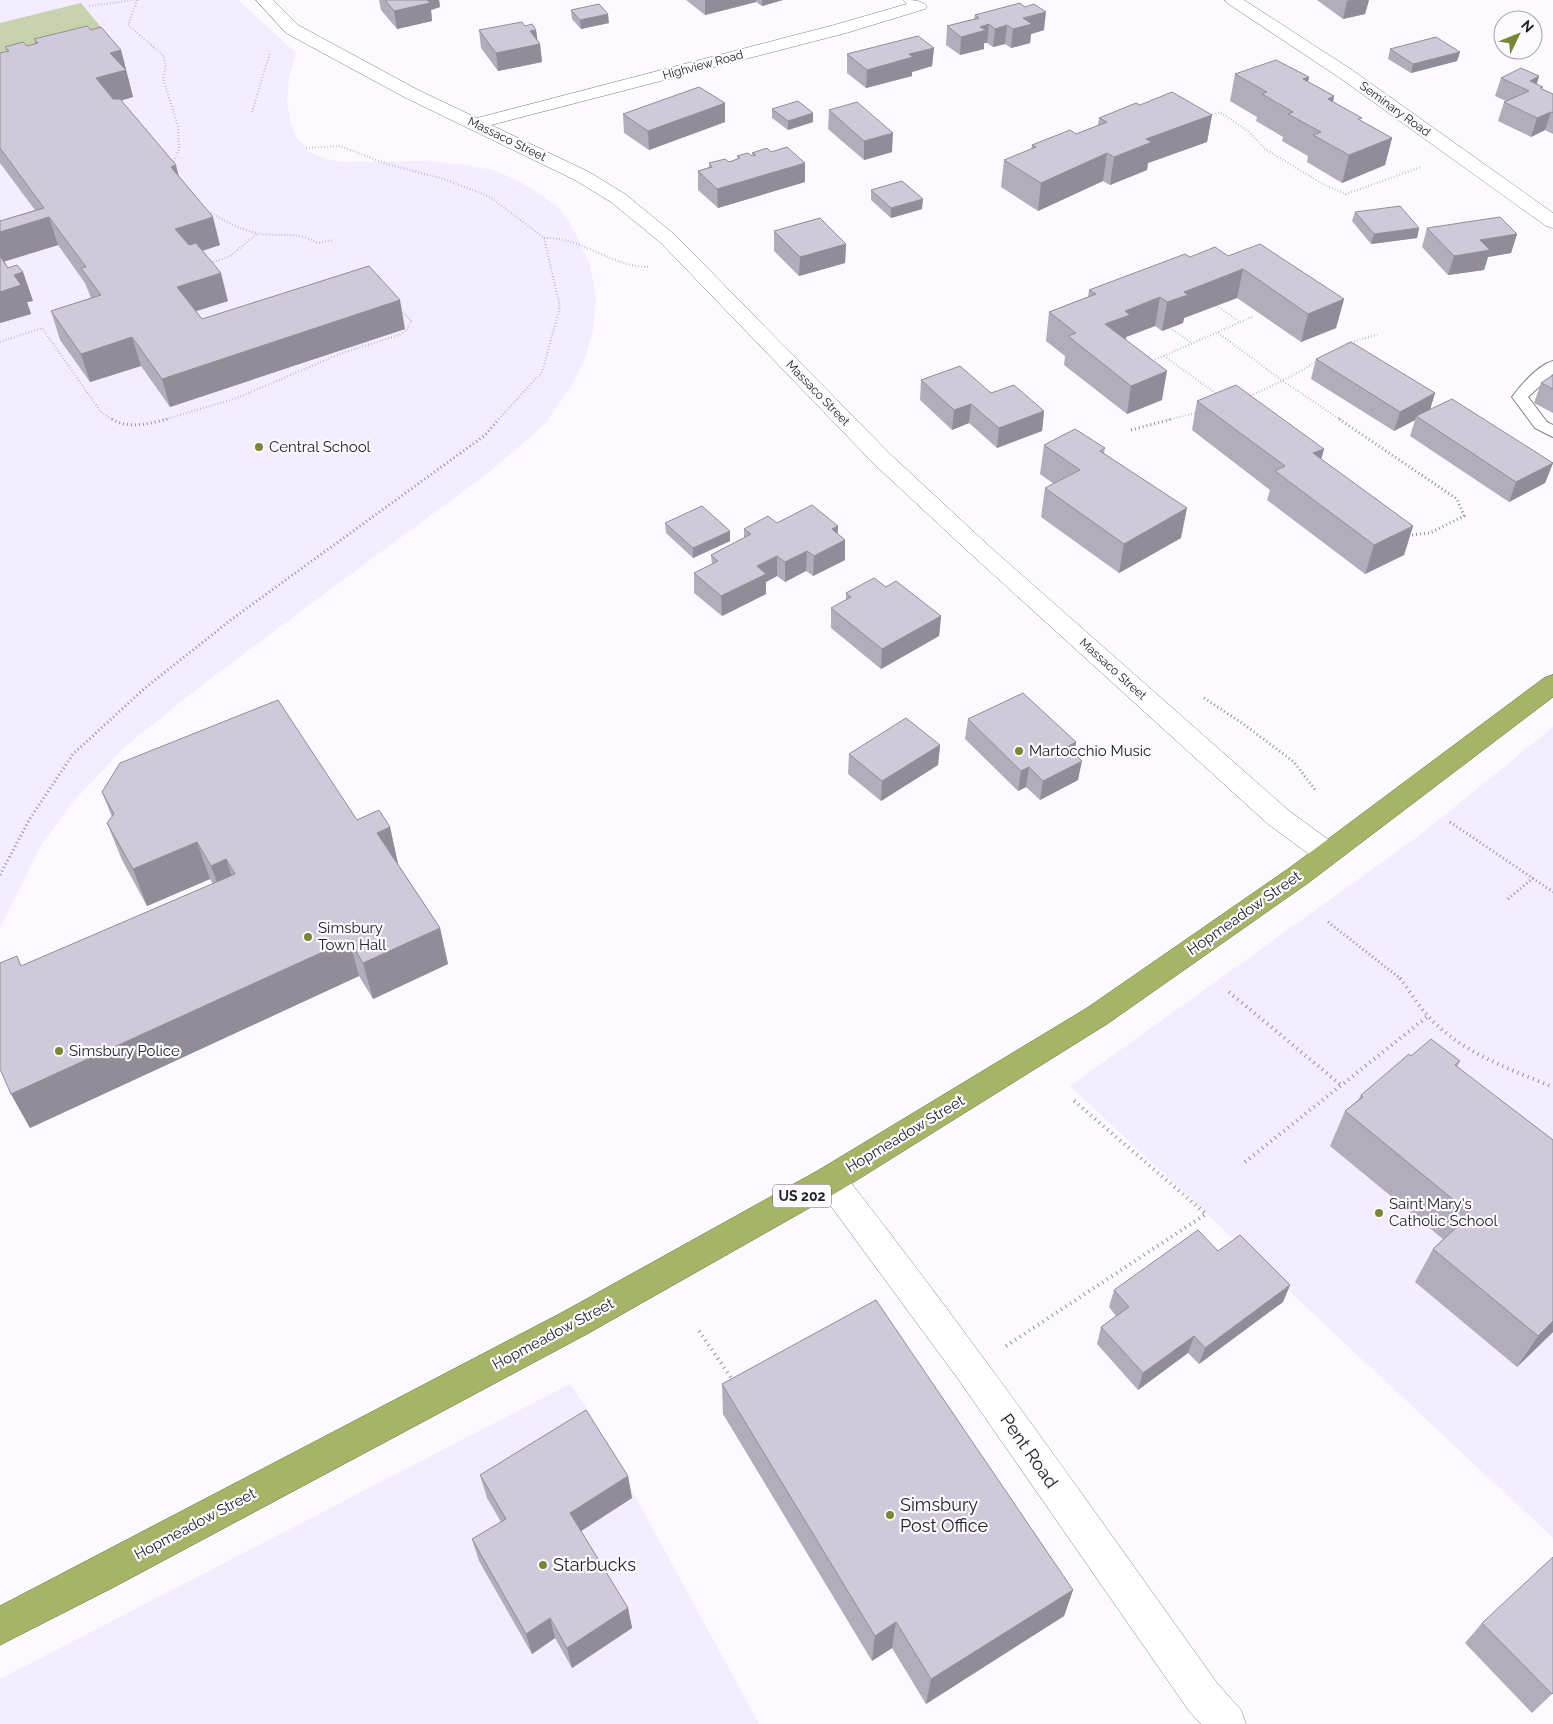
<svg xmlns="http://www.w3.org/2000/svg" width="1553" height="1724" font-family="Raleway,sans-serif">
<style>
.built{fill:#f4ecff}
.green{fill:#c9d2ae}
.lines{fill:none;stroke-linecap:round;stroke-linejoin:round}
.service-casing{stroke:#857f8d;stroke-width:2}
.minor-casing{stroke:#857f8d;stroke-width:1}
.trunk-casing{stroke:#6a753a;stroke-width:1}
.path-far2{stroke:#959398;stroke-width:2;stroke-dasharray:0.5 2.5;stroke-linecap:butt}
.path-far1{stroke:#959398;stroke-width:3;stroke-dasharray:1 3;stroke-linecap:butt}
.path{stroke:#959398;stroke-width:4;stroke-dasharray:1 4.5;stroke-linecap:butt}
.service{fill:#fff;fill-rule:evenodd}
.minor{fill:#fff;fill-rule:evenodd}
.trunk{fill:#a6b468;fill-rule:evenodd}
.wall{fill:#b2adbb}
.shaded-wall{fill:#918d98}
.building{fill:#cfc9d9;stroke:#918d98}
.poi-dot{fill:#788736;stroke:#fcfafe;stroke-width:2}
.labels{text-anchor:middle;stroke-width:4.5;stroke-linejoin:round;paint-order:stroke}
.far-street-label{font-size:12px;fill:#242228;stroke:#fcfafe}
.shield{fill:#fcfafe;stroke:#656368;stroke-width:1}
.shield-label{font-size:14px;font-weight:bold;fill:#242228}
.poi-label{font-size:15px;fill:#242228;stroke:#fcfafe;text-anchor:start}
.street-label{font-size:15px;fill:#242228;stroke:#fcfafe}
.near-street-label{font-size:18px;fill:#242228;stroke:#fcfafe}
.near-poi-label{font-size:18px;fill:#242228;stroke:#fcfafe;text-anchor:start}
</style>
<rect width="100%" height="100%" fill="#fcfafe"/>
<g class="built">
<polygon points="0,0 238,0 296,53 289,77 287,102 291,123 296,137 308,151 323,158 342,162 427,161 465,165 493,170 517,180 542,195 559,209 570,223 590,264 596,297 593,331 585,358 572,385 543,426 493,469 207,681 126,746 71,804 39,849 0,928"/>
<polygon points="1553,727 1553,1538 1070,1086 1420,835"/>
<polygon points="570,1384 587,1408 759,1724 0,1724 0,1679"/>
</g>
<polygon class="green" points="81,3 110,38 0,66 0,23"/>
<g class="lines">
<defs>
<path id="service" d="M1553,361V374L1528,397L1547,422L1553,425V437L1535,428L1512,397C1521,385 1538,365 1553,361Z"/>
<g id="minor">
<path d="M256,0H273L298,25L418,90L477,118L834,25L907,4L903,0C912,0 921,0 927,6L925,9L846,33L491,125L589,172L625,194L675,235L890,454L989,546L1288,810L1337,846L1341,853L1337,860L1327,863L1317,860L1268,824L973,556L874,464L661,243L611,202L575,180L406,98L286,33Z"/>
<polygon points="1225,0 1244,0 1352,70 1553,213 1553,228 1546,226 1340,78 1227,3"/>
<path d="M830,1166L841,1170C972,1337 1094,1511 1217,1683L1241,1710L1246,1724H1201L1189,1711L961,1383L819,1190L814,1180L819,1170Z"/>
</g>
<polygon id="trunk" points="1553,675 1553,697 1308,883 1107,1024 841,1190 587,1334 114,1587 0,1645 0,1606 563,1312 819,1170 1087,1008 1288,869 1544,678"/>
</defs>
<use href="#service" class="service-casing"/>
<use href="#minor" class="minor-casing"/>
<use href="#trunk" class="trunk-casing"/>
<g class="path-far2">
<polyline points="137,0 128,25 164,56 166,67 163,78 178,126 179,149 173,164"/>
<polyline points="89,6 134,0"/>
<polyline points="252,112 270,53"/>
<polyline points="1210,116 1220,112 1248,131 1265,149 1323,184 1346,194 1421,167"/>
<polyline points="306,148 340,146 387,164 444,179 490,197 544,238 560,307 542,372 498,420"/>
<path d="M206,210C222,219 238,229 256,233C278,238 297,230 317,243L332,240"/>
<path d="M544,238C582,237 610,266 648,267"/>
<polyline points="208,264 230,256 258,233"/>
<polyline points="1219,307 1240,322"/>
<polyline points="1170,328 1192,343"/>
<polyline points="1218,333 1283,381 1341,420"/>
<polyline points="0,342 42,328 101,412 113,420"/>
<polyline points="1338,349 1345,344 1379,334"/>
<polyline points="1164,356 1218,395"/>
<polyline points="1150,362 1254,316"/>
<polyline points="1248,397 1290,377 1317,361"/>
<polyline points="163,420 237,398 342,353 399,335 407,330 411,321 400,309"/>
<polyline points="1168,420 1199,412"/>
</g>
<g class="path-far1">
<path d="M112,419C128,430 151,423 168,419"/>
<polyline points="1339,419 1457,499 1464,516 1430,533 1412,535 1408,532"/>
<polyline points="1131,430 1172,419"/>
<polyline points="1204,698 1242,723 1294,762 1316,791"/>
<polyline points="1450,822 1553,892"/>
<polyline points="0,875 29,820 73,754 145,688 232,619 484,436 499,419"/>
<polyline points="1508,899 1533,878"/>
<polyline points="1328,922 1401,979"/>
</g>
<g class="path">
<path d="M1400,978C1409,990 1417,1004 1427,1015C1460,1052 1509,1069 1553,1087"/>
<polyline points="1229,992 1341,1085"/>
<polyline points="1245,1162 1428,1016"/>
<polyline points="699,1331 734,1382"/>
<polyline points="1006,1346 1206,1214 1073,1100"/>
</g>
<use href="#service" class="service"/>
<use href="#minor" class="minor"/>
<use href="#trunk" class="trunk"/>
</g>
<g class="wall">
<polygon points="379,0 439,0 440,7 431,10 432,21 397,29 381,10"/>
<polygon points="686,0 783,0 762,6 756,2 705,15"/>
<polygon points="1317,0 1369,0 1365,14 1343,19"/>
<polygon points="571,10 609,23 581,29 572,19"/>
<polygon points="975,15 1044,30 1031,34 1030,43 1011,48 1005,44 993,47 987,43 984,43 984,49 960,55 946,45 947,26 974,19"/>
<polygon points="525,26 536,30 537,40 540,44 542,62 498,71 481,48 479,30"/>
<polygon points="91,30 121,50 133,97 121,101 179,177 220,245 202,251 228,301 196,311 202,319 405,329 170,407 141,366 90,382 60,340 51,311 91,298 85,283 58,245 4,261 8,268 23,272 33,301 27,302 31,314 0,323 0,221 35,210 0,163 0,53 7,52 5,47 27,46 35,44 34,39"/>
<polygon points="934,48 932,66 912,72 912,76 866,88 847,73 847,54"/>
<polygon points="1390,49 1460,52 1457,61 1411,73 1388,59"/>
<polygon points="1235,74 1309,77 1308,82 1334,96 1333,102 1361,121 1392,138 1385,165 1342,183 1307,162 1308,156 1282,141 1283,137 1256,121 1257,117 1230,101"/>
<polygon points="1539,76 1537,84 1542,89 1553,94 1553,134 1545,130 1531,137 1498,121 1504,102 1506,101 1495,96 1501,78"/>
<polygon points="1140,105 1212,115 1207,142 1148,163 1147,170 1110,185 1103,181 1038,211 1001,187 1004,160 1031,149 1032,145 1076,134 1098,125 1099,118"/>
<polygon points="772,109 813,113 813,122 788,130 772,118"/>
<polygon points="829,110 892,152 864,160 828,129"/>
<polygon points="623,114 725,122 649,150 624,133"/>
<polygon points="771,152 805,182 718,208 698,190 698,171 709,167 709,163 729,162 738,159 737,156 753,156 752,153"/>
<polygon points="871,190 922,209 891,218 871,200"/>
<polygon points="1355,212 1419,228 1417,238 1371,244 1352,221"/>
<polygon points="1427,228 1517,234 1511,253 1488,257 1484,270 1448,275 1422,247"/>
<polygon points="774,231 846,244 845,263 799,276 774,251"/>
<polygon points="1228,256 1344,299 1336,328 1301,342 1237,298 1184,318 1183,323 1162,331 1155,326 1126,337 1126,340 1162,400 1127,414 1064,365 1065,356 1046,341 1049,312 1088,297 1089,290 1190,257"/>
<polygon points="1316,359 1435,393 1430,409 1553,463 1545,483 1509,502 1410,436 1415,420 1394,431 1311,379"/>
<polygon points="1553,375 1553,413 1534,403 1541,383"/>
<polygon points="921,380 991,393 1044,411 1042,431 997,448 969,423 952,430 920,400"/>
<polygon points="1197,401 1324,449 1321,459 1413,526 1404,555 1365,574 1267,500 1270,490 1192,430"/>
<polygon points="1044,445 1105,448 1104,453 1181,538 1119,573 1041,517 1045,488 1054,484 1040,474"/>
<polygon points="665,523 730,531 730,541 693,558 666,533"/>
<polygon points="777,523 838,526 838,534 845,540 845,560 813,576 806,571 785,582 777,576 766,582 766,594 722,616 694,593 694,573 712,564 711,555 744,538 744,529"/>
<polygon points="886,587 941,616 939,636 881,669 831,628 831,608 846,600 846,593"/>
<polygon points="968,719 1076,742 1074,754 1078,780 1040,800 1026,787 1018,791 965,739"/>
<polygon points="940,745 938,765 881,801 848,774 849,754"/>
<polygon points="102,792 357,820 390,827 398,864 440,928 448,964 373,999 359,976 30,1128 11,1094 22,966 213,884 210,879 147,906 122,860 107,823 112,817"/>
<polygon points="1460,1061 1457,1067 1553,1140 1553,1332 1517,1367 1415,1282 1433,1249 1443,1239 1330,1146 1345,1111 1358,1100 1361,1095"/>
<polygon points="1218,1251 1290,1285 1283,1302 1199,1364 1188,1353 1138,1390 1097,1344 1101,1327 1116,1316 1109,1307 1114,1290"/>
<polygon points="722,1384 1073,1590 1064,1616 926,1704 892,1648 872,1661 723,1414"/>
<polygon points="480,1475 628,1476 632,1498 581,1531 628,1608 632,1628 572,1668 555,1638 532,1654 479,1561 472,1539 501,1522 487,1498"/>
<polygon points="1482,1623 1553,1693 1532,1713 1465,1643"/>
</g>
<g class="shaded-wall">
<polygon points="422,0 439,0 440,7 431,10 432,21 397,29 394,11"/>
<polygon points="705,0 756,0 756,2 705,15"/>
<polygon points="762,0 783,0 762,6"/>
<polygon points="1350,0 1369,0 1365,14 1343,19 1347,1"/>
<polygon points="1046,12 1044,30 1031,34 1030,43 1011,48 1013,29 1023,18"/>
<polygon points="608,14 609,23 581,29 580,20"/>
<polygon points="989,24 987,43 984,43 984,49 960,55 961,37 980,27"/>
<polygon points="1007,25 1005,44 993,47 995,29"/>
<polygon points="536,30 538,44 540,44 542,62 498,71 496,53 530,31"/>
<polygon points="934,48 932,66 912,72 912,76 866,88 867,70 909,54"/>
<polygon points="121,50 133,97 103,105 96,78 110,53"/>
<polygon points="1460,52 1457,61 1411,73 1413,64"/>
<polygon points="1539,76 1533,95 1530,81"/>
<polygon points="1309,77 1303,104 1303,79"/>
<polygon points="1334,96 1328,124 1328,99"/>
<polygon points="725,103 725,122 649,150 648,131"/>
<polygon points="1551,112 1545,130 1531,137 1537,118"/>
<polygon points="813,113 813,122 788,130 788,121"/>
<polygon points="1212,115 1207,142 1148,163 1147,170 1110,185 1114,157 1146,139"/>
<polygon points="893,133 892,152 864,160 864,141"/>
<polygon points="1392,138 1385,165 1342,183 1349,155"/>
<polygon points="1107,153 1103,181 1038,211 1041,183"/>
<polygon points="805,163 805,182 718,208 717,189"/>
<polygon points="176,165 183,193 171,167"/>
<polygon points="923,199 922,209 891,218 891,208"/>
<polygon points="49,217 58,245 0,263 0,232"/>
<polygon points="213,217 220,245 183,257 175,229"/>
<polygon points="1419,228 1417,238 1371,244 1374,234"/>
<polygon points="1517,234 1511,253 1488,257 1484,270 1448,275 1454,256 1480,240"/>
<polygon points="846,244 845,263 799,276 800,257"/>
<polygon points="1243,269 1237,298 1184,318 1183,323 1162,331 1167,302 1184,292"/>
<polygon points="23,272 33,301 27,302 31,314 0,323 0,292 14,275"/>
<polygon points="221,273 228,301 184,315 177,287"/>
<polygon points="1160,297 1155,326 1126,337 1125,343 1105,324 1125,311"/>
<polygon points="1344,299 1336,328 1301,342 1308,314"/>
<polygon points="400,300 405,329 170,407 162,379"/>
<polygon points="132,337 141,366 90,382 81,354"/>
<polygon points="1167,371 1162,400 1127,414 1131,386"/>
<polygon points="1435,393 1429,413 1416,416 1415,420 1394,431 1400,412"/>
<polygon points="971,404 969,423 952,430 954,410"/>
<polygon points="1044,411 1042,431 997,448 999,428"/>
<polygon points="1324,449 1316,478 1313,453"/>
<polygon points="1553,463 1545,483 1509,502 1516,482"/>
<polygon points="1187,508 1181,538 1119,573 1124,544"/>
<polygon points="838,526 837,544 845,540 845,560 813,576 814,556 832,529"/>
<polygon points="1413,526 1404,555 1365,574 1374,545"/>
<polygon points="730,531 730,541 693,558 693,548"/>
<polygon points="807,551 806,571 785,582 785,562"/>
<polygon points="777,556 777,576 766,582 766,594 722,616 721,596 757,566"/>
<polygon points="941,616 939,636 881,669 882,649"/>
<polygon points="1076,742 1073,762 1067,747"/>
<polygon points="940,745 938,765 881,801 882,781"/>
<polygon points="1082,761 1078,780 1040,800 1043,781"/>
<polygon points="1029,767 1026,787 1018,791 1021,771"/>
<polygon points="390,827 398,864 386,869 377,833"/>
<polygon points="197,842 210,879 147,906 133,869"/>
<polygon points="226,859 239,896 224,902 211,866"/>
<polygon points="440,928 448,964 373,999 363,963"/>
<polygon points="349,940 359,976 30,1128 11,1094"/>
<polygon points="1290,1285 1283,1302 1199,1364 1205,1348"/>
<polygon points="1553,1321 1553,1332 1517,1367 1538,1336"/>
<polygon points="1194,1336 1188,1353 1138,1390 1143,1373"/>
<polygon points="628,1476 632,1498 575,1535 570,1513"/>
<polygon points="1073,1590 1064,1616 926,1704 931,1679"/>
<polygon points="628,1608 632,1628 572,1668 567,1648"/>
<polygon points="550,1618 555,1638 532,1654 526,1634"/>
<polygon points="896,1622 892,1648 872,1661 875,1636"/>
</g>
<g class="building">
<polygon points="385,0 427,0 430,3 394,11"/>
<polygon points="1020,3 1025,7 1034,4 1046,12 1023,18 1032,24 1013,29 1007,25 995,29 989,24 980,27 986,30 961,37 947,26 979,18 975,15"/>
<polygon points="599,4 608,14 580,20 571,10"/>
<polygon points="522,22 525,26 532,24 536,30 530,31 540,44 496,53 479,30"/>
<polygon points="87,26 91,30 101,27 121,50 110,53 126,70 96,78 113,99 120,99 176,165 171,167 213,217 175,229 189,245 196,243 221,273 177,287 202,319 369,266 400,300 162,379 132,337 81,354 51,311 101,295 81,268 86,267 49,217 0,232 0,221 44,208 0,148 0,53 9,51 5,47 23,42 27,46 38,43 34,39"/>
<polygon points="918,36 934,48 909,54 913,57 867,70 847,54"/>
<polygon points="1436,37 1460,52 1413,64 1390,49"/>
<polygon points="1276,60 1309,77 1303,79 1334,96 1328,99 1362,118 1358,119 1392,138 1349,155 1313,135 1321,132 1288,114 1293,112 1262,94 1267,92 1235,74"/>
<polygon points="1521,68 1539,76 1530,81 1543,87 1540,88 1553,94 1553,113 1551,112 1537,118 1504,102 1529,91 1501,78"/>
<polygon points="699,87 725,103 648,131 623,114"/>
<polygon points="1172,92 1212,115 1146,139 1152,142 1114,157 1107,153 1041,183 1004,160 1036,147 1032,145 1070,130 1076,134 1107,122 1099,118 1136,103 1140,105"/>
<polygon points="798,101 813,113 788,121 772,109"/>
<polygon points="857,102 893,133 864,141 829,110"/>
<polygon points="787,147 805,163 717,189 698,171 712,167 709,163 725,159 729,162 740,158 737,156 748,153 752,156 756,155 752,153 767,148 771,152"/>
<polygon points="902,181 923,199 891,208 871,190"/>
<polygon points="1400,206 1419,228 1374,234 1355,212"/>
<polygon points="1500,217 1517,234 1480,240 1490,250 1454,256 1427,228"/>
<polygon points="820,218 846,244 800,257 774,231"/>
<polygon points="1260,244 1344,299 1308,314 1243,269 1184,292 1188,295 1167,302 1160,297 1125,311 1130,315 1105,324 1167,371 1131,386 1068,336 1076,333 1049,312 1096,294 1089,290 1185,254 1190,257 1215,247 1228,256"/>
<polygon points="0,256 8,268 17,265 23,272 14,275 21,285 0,292"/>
<polygon points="1351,342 1435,393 1400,412 1316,359"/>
<polygon points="960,366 991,393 1014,385 1044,411 999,428 971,404 954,410 921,380"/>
<polygon points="1553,375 1553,389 1541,383"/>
<polygon points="1236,385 1324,449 1313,453 1413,526 1374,545 1275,471 1285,466 1197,401"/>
<polygon points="1452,399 1553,463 1516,482 1416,416"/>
<polygon points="1075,429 1105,448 1100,451 1187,508 1124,544 1045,488 1080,470 1044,445"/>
<polygon points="812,505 838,526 832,529 845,540 814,556 807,551 785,562 777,556 757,566 766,574 721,596 694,573 718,561 711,555 751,534 744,529 768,516 777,523"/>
<polygon points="702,506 730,531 693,548 665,523"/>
<polygon points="874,578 886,587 896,581 941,616 882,649 831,608 851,597 846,593"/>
<polygon points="1023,693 1076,742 1067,747 1082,761 1043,781 1029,767 1021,771 968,719"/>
<polygon points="278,700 357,820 379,810 390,827 377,833 440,928 363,963 349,940 11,1094 0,1069 0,963 17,956 21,966 235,874 226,859 211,866 197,842 133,869 107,823 114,814 102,792 120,763"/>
<polygon points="906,718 940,745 882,781 849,754"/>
<polygon points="1431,1039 1460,1061 1455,1065 1553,1140 1553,1321 1538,1336 1433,1249 1471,1214 1345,1111 1363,1097 1361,1095 1409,1054 1411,1056"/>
<polygon points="1198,1230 1218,1251 1240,1235 1290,1285 1205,1348 1194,1336 1143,1373 1101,1327 1129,1307 1114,1290"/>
<polygon points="876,1300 1073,1590 931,1679 896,1622 875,1636 722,1384"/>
<polygon points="586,1410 628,1476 570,1513 628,1608 567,1648 550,1618 526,1634 472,1539 506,1519 480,1475"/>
<polygon points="1553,1557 1553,1693 1552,1694 1482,1623"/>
</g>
<g class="poi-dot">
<circle cx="259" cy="447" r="5"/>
<circle cx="1019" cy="751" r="5"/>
<circle cx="308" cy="937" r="5"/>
<circle cx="59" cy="1051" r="5"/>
<circle cx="1379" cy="1213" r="5"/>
<circle cx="890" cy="1515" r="5"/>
<circle cx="543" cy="1565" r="5"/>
</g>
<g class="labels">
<g class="far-street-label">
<text transform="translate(703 65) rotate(-15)" y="4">Highview Road</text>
<text transform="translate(1395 109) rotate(36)" y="4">Seminary Road</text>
<text transform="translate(507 139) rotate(26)" y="4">Massaco Street</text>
<text transform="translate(818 393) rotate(46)" y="4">Massaco Street</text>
<text transform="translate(1113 669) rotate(42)" y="4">Massaco Street</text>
</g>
<rect class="shield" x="773" y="1184.5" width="58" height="23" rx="4"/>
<g class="shield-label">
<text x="802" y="1201">US 202</text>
</g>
<g class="poi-label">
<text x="269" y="452">Central School</text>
<text x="1029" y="756">Martocchio Music</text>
<text x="318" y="933">Simsbury<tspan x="318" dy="17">Town Hall</tspan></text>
<text x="69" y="1056">Simsbury Police</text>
<text x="1389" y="1209">Saint Mary's<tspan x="1389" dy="17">Catholic School</tspan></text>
</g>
<g class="street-label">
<text transform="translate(1244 913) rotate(-35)" y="5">Hopmeadow Street</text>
<text transform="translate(905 1134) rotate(-31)" y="5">Hopmeadow Street</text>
<text transform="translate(553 1334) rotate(-28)" y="5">Hopmeadow Street</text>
<text transform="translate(195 1524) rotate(-28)" y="5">Hopmeadow Street</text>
</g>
<g class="near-street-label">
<text transform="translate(1029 1451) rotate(55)" y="6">Pent Road</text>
</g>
<g class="near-poi-label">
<text x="900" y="1511">Simsbury<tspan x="900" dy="21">Post Office</tspan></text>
<text x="553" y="1571">Starbucks</text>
</g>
</g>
<g transform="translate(1518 35) rotate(47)"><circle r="24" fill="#fcfafe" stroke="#a6a4a8"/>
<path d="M0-4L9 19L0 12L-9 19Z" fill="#788736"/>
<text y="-8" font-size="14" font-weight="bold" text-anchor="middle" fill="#242228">N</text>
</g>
</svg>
